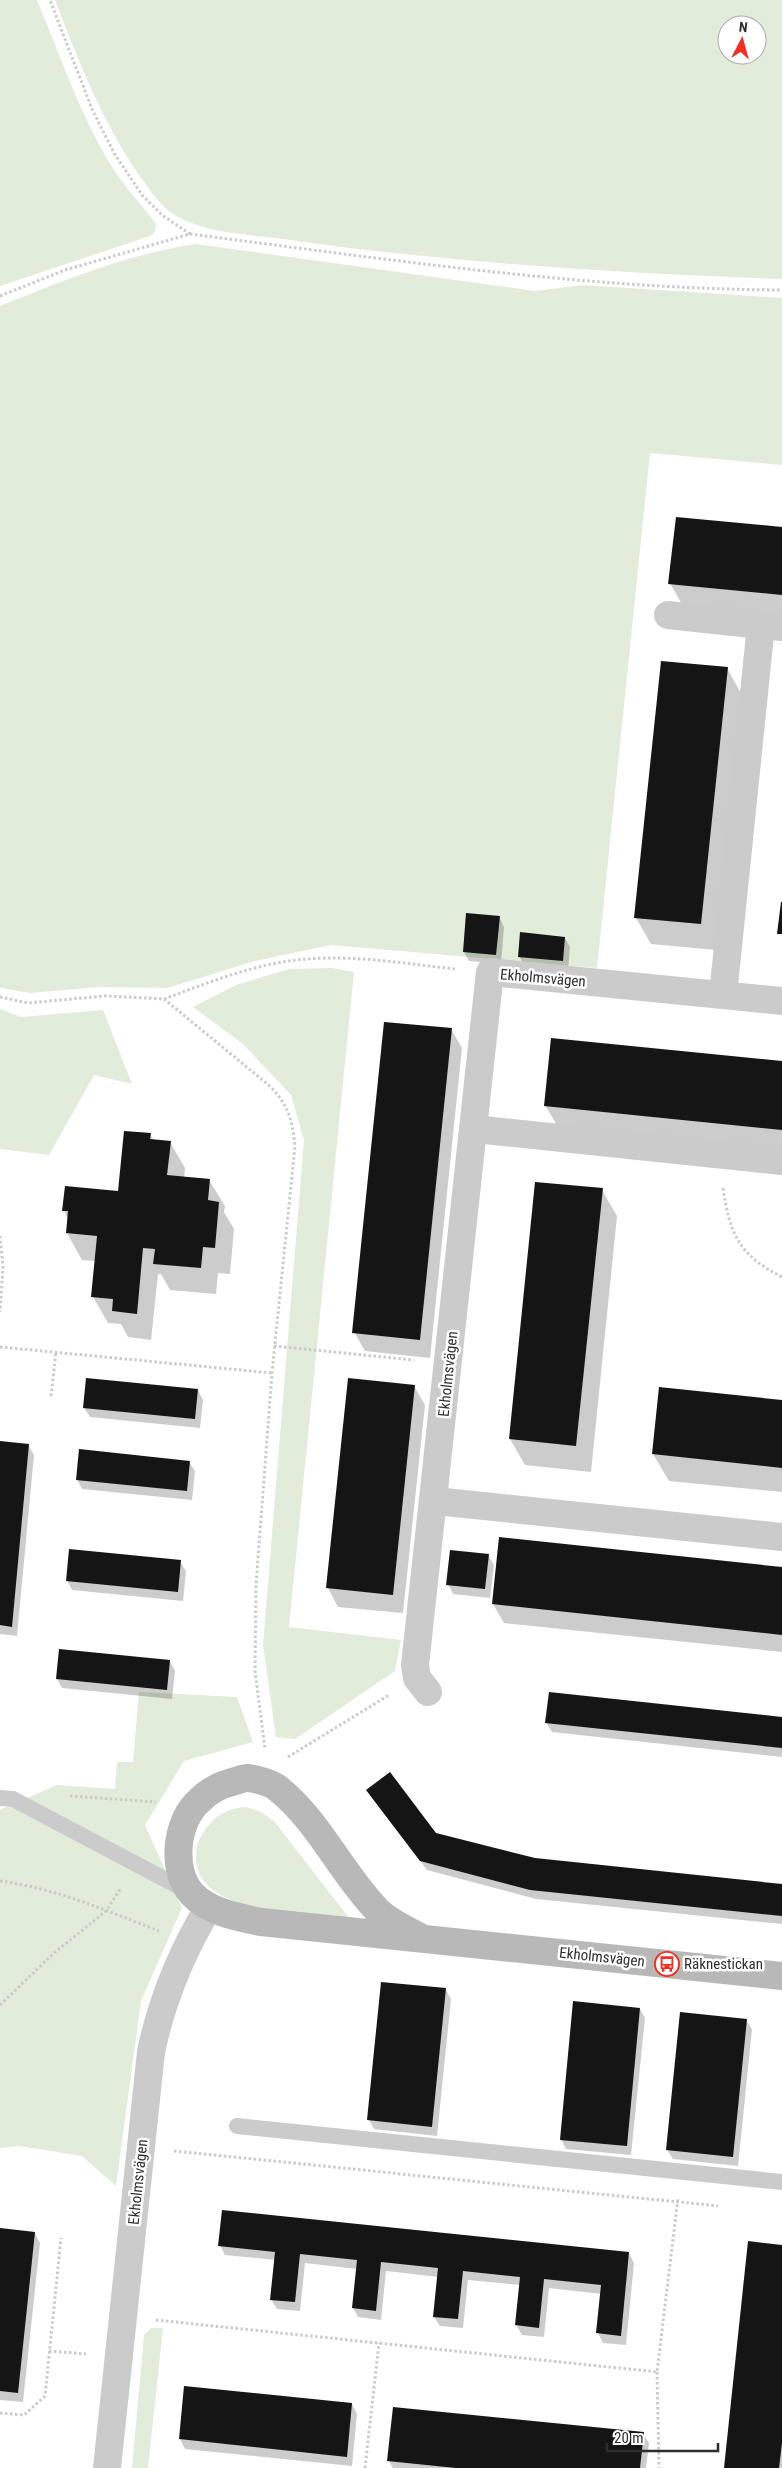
<svg xmlns="http://www.w3.org/2000/svg" width="782" height="2468" font-family="'Roboto Condensed',sans-serif">
<style>
.green{fill:#e1edda;fill-rule:evenodd}
.shadow{fill:#0003}
.building{fill:#151515}
.lines{fill:none;stroke-linecap:round;stroke-linejoin:round}
.path{stroke:#cbcbcb;stroke-width:3;stroke-dasharray:2.5 2.5;stroke-linecap:butt}
.lane{stroke:#cbcbcb;stroke-width:16}
.street{stroke:#cbcbcb;stroke-width:28}
.secondary{stroke:#b8b8b8;stroke-width:28}
.labels{text-anchor:middle;stroke-width:5;stroke-linejoin:round;paint-order:stroke}
.street-label{font-size:15px;fill:#2e2e2e;stroke:#fff}
.poi-label{font-size:15px;fill:#2e2e2e;stroke:#fff;text-anchor:start}
</style>
<rect width="100%" height="100%" fill="#fff"/>
<g class="green">
<path d="M0,0H37C61,57 81,118 114,170C127,190 143,206 156,224L155,232L150,236L0,286Z"/>
<path d="M55,0H782V279C618,273 453,263 290,240C252,234 202,235 169,211C157,202 148,187 139,175C102,121 78,60 55,0ZM727,25H757V55H727Z"/>
<path d="M196,244L535,291L583,285L782,298V465L650,453L597,968L331,945L255,961L167,988L99,987L30,993L0,988V306C64,280 128,254 196,244Z"/>
<polygon points="332,968 354,972 289,1627 401,1640 395,1671 295,1739 276,1737 263,1645 304,1140 291,1095 243,1044 193,1007 236,985 289,969"/>
<polygon points="0,1009 21,1017 103,1010 132,1084 94,1075 49,1155 0,1149"/>
<polygon points="139,1692 237,1697 253,1742 184,1761 145,1825 182,1908 141,2001 116,2186 82,2156 19,2146 0,2148 0,1810 57,1785 115,1789 117,1762 133,1762"/>
<path d="M246,1807L261,1812L274,1821L350,1919C310,1915 196,1915 196,1858C196,1849 198,1840 203,1833C213,1816 227,1808 246,1807Z"/>
<polygon points="151,2328 163,2328 148,2468 132,2468 144,2335"/>
</g>
<g class="shadow">
<polygon points="782,529 782,620 685,610 670,583"/>
<polygon points="727,668 742,695 716,950 651,944 636,918"/>
<polygon points="499,917 504,927 501,964 469,961 464,952"/>
<polygon points="565,938 570,947 568,970 525,966 519,956"/>
<polygon points="451,1029 462,1048 430,1358 365,1351 354,1332"/>
<polygon points="782,1062 782,1154 561,1132 545,1105"/>
<polygon points="150,1134 154,1141 170,1142 185,1168 184,1178 209,1180 225,1206 224,1212 234,1229 230,1274 218,1273 216,1294 170,1290 161,1274 158,1274 151,1340 128,1337 121,1324 108,1323 93,1297 96,1261 82,1260 67,1233 68,1219 64,1210 119,1192"/>
<polygon points="602,1190 617,1216 591,1472 525,1465 510,1439"/>
<polygon points="414,1386 425,1405 403,1613 338,1607 328,1588"/>
<polygon points="198,1390 203,1400 200,1428 90,1417 84,1408"/>
<polygon points="782,1401 782,1492 669,1481 653,1454"/>
<polygon points="0,1442 28,1445 34,1455 17,1636 0,1634"/>
<polygon points="189,1462 195,1471 192,1500 82,1489 77,1479"/>
<polygon points="488,1555 494,1565 490,1598 453,1594 448,1584"/>
<polygon points="180,1562 186,1571 183,1601 72,1590 67,1580"/>
<polygon points="782,1568 782,1652 504,1623 493,1604"/>
<polygon points="170,1661 175,1671 172,1699 62,1688 57,1679"/>
<polygon points="782,1719 782,1757 552,1732 546,1722"/>
<polygon points="367,1791 436,1834 535,1860 782,1886 782,1924 536,1899 427,1870"/>
<polygon points="446,1990 451,1999 437,2136 374,2129 369,2120"/>
<polygon points="640,2009 645,2018 631,2155 566,2149 561,2139"/>
<polygon points="746,2020 752,2029 738,2166 673,2159 667,2150"/>
<polygon points="0,2229 35,2233 40,2243 23,2402 0,2400"/>
<polygon points="220,2245 629,2253 634,2263 626,2345 603,2343 598,2333 602,2294 549,2288 544,2337 522,2335 516,2325 520,2285 468,2280 463,2328 440,2326 434,2317 439,2277 386,2271 381,2320 358,2317 353,2308 357,2269 305,2263 300,2311 277,2309 271,2299 276,2260 225,2255"/>
<polygon points="782,2246 782,2468 726,2468"/>
<polygon points="185,2387 352,2404 357,2414 352,2466 185,2449 180,2439"/>
<polygon points="643,2434 649,2443 646,2468 393,2468 389,2461"/>
</g>
<g class="building">
<polygon points="676,517 782,527 782,595 668,584"/>
<polygon points="661,661 728,667 701,924 634,918"/>
<polygon points="781,902 782,902 782,934 777,934"/>
<polygon points="466,913 500,916 496,955 463,952"/>
<polygon points="520,932 565,937 563,961 518,957"/>
<polygon points="384,1022 452,1028 420,1340 352,1333"/>
<polygon points="551,1038 782,1061 782,1130 544,1106"/>
<polygon points="124,1131 151,1133 150,1139 171,1141 167,1175 210,1179 208,1200 219,1202 215,1248 203,1247 201,1268 153,1264 155,1249 143,1248 137,1314 112,1311 113,1299 91,1297 97,1236 66,1233 68,1211 62,1211 65,1186 118,1191"/>
<polygon points="535,1182 603,1188 576,1446 509,1439"/>
<polygon points="86,1378 198,1389 195,1419 83,1408"/>
<polygon points="348,1378 415,1385 393,1595 326,1588"/>
<polygon points="659,1387 782,1400 782,1468 652,1454"/>
<polygon points="0,1441 29,1444 12,1627 0,1625"/>
<polygon points="79,1449 190,1461 187,1491 76,1480"/>
<polygon points="499,1537 782,1567 782,1635 492,1604"/>
<polygon points="69,1549 181,1560 178,1592 66,1581"/>
<polygon points="450,1550 489,1554 485,1589 446,1585"/>
<polygon points="59,1649 170,1660 167,1690 56,1679"/>
<polygon points="549,1692 782,1717 782,1748 545,1723"/>
<polygon points="390,1772 436,1833 535,1858 782,1884 782,1916 530,1890 420,1861 366,1790"/>
<polygon points="381,1982 446,1988 432,2127 367,2120"/>
<polygon points="573,2001 640,2008 627,2146 560,2140"/>
<polygon points="680,2012 747,2019 733,2157 666,2150"/>
<polygon points="222,2210 629,2252 621,2336 596,2333 601,2285 544,2279 539,2328 515,2325 520,2277 463,2271 458,2319 433,2317 438,2268 381,2262 376,2311 352,2308 357,2260 300,2254 295,2302 270,2300 275,2252 218,2246"/>
<polygon points="0,2228 35,2232 18,2393 0,2391"/>
<polygon points="748,2241 782,2245 782,2443 779,2468 724,2468"/>
<polygon points="184,2386 352,2403 347,2457 179,2439"/>
<polygon points="393,2407 644,2432 640,2468 456,2468 387,2461"/>
</g>
<g class="lines">
<g class="path">
<path d="M190,234C386,259 584,289 782,290"/>
<polyline points="0,296 65,270 190,234 162,215 142,195 114,153 92,109 50,0"/>
<path d="M0,997L28,1003L105,996L164,999L271,1087C289,1107 292,1119 295,1146L272,1373L256,1585L255,1671L265,1749"/>
<path d="M164,999C210,982 259,962 308,959C357,955 407,964 456,969"/>
<path d="M723,1188C730,1235 739,1255 782,1277"/>
<polyline points="0,1236 3,1266 0,1312"/>
<polyline points="274,1346 414,1360"/>
<polyline points="0,1347 272,1373"/>
<polyline points="51,1396 56,1352"/>
<polyline points="288,1757 389,1695"/>
<polyline points="70,1796 156,1802"/>
<path d="M0,1881C55,1888 107,1911 159,1931"/>
<polyline points="0,2005 54,1953 106,1911 121,1888"/>
<polyline points="174,2151 718,2206"/>
<polyline points="156,2320 657,2372 678,2198"/>
<polyline points="49,2351 86,2354"/>
<polyline points="657,2372 659,2468"/>
<polyline points="0,2413 24,2415 45,2396 61,2238"/>
<polyline points="365,2468 379,2343"/>
</g>
<g class="lane">
<polyline points="0,1798 13,1799 189,1892"/>
<polyline points="237,2126 782,2182"/>
</g>
<g class="street">
<polyline points="668,615 761,625"/>
<polyline points="723,995 761,625 782,627"/>
<polyline points="474,1129 782,1161"/>
<polyline points="435,1501 782,1537"/>
<polyline points="428,1692 417,1678 415,1665 490,972 782,1001"/>
<path d="M107,2468L151,2052C162,1999 181,1953 209,1907"/>
</g>
<path class="secondary" d="M422,1938C408,1930 388,1922 377,1910C341,1873 317,1818 276,1787C270,1783 254,1778 247,1778C243,1778 237,1781 232,1782C220,1785 209,1791 200,1800C176,1820 170,1870 192,1894C209,1912 237,1917 261,1922L782,1976"/>
</g>
<defs>
<symbol id="bus-ring" viewBox="-11 -11 22 22"><circle r="9.5" fill="#fff" stroke="#f42e20" stroke-width="1.5"/><path d="M-5-6H5V4H4V6H2V4H-2V6H-4V4H-5ZM-3.5-4V0h7V-4ZM-3.5 1.2v1.5H-2V1.2ZM2 1.2v1.5H3.5V1.2Z" fill="#f42e20"/></symbol>
</defs>
<g fill-rule="evenodd">
<use href="#bus-ring" x="653" y="1950" width="28" height="28"/>
</g>
<g class="labels">
<g class="street-label">
<text transform="translate(543 978) rotate(5)" y="5">Ekholmsvägen</text>
<text transform="translate(448 1374) rotate(-84)" y="5">Ekholmsvägen</text>
<text transform="translate(602 1957) rotate(6)" y="5">Ekholmsvägen</text>
<text transform="translate(138 2182) rotate(-84)" y="5">Ekholmsvägen</text>
</g>
<g class="poi-label">
<text x="684" y="1969">Räknestickan</text>
</g>
</g>
<g transform="translate(742 40) rotate(6)"><circle r="24" fill="#ffffff" stroke="#ababab"/>
<path d="M0-4L9 19L0 12L-9 19Z" fill="#f42e20"/>
<text y="-8" font-size="14" font-weight="bold" text-anchor="middle" fill="#2e2e2e">N</text>
</g>
<path d="M607 2443v8h111v-8" fill="none" stroke="#2e2e2e" stroke-width="2.5"/>
<text x="614" y="2443" font-size="15" fill="#2e2e2e" stroke="#ffffff" stroke-width="4" paint-order="stroke">20 m</text>
</svg>
